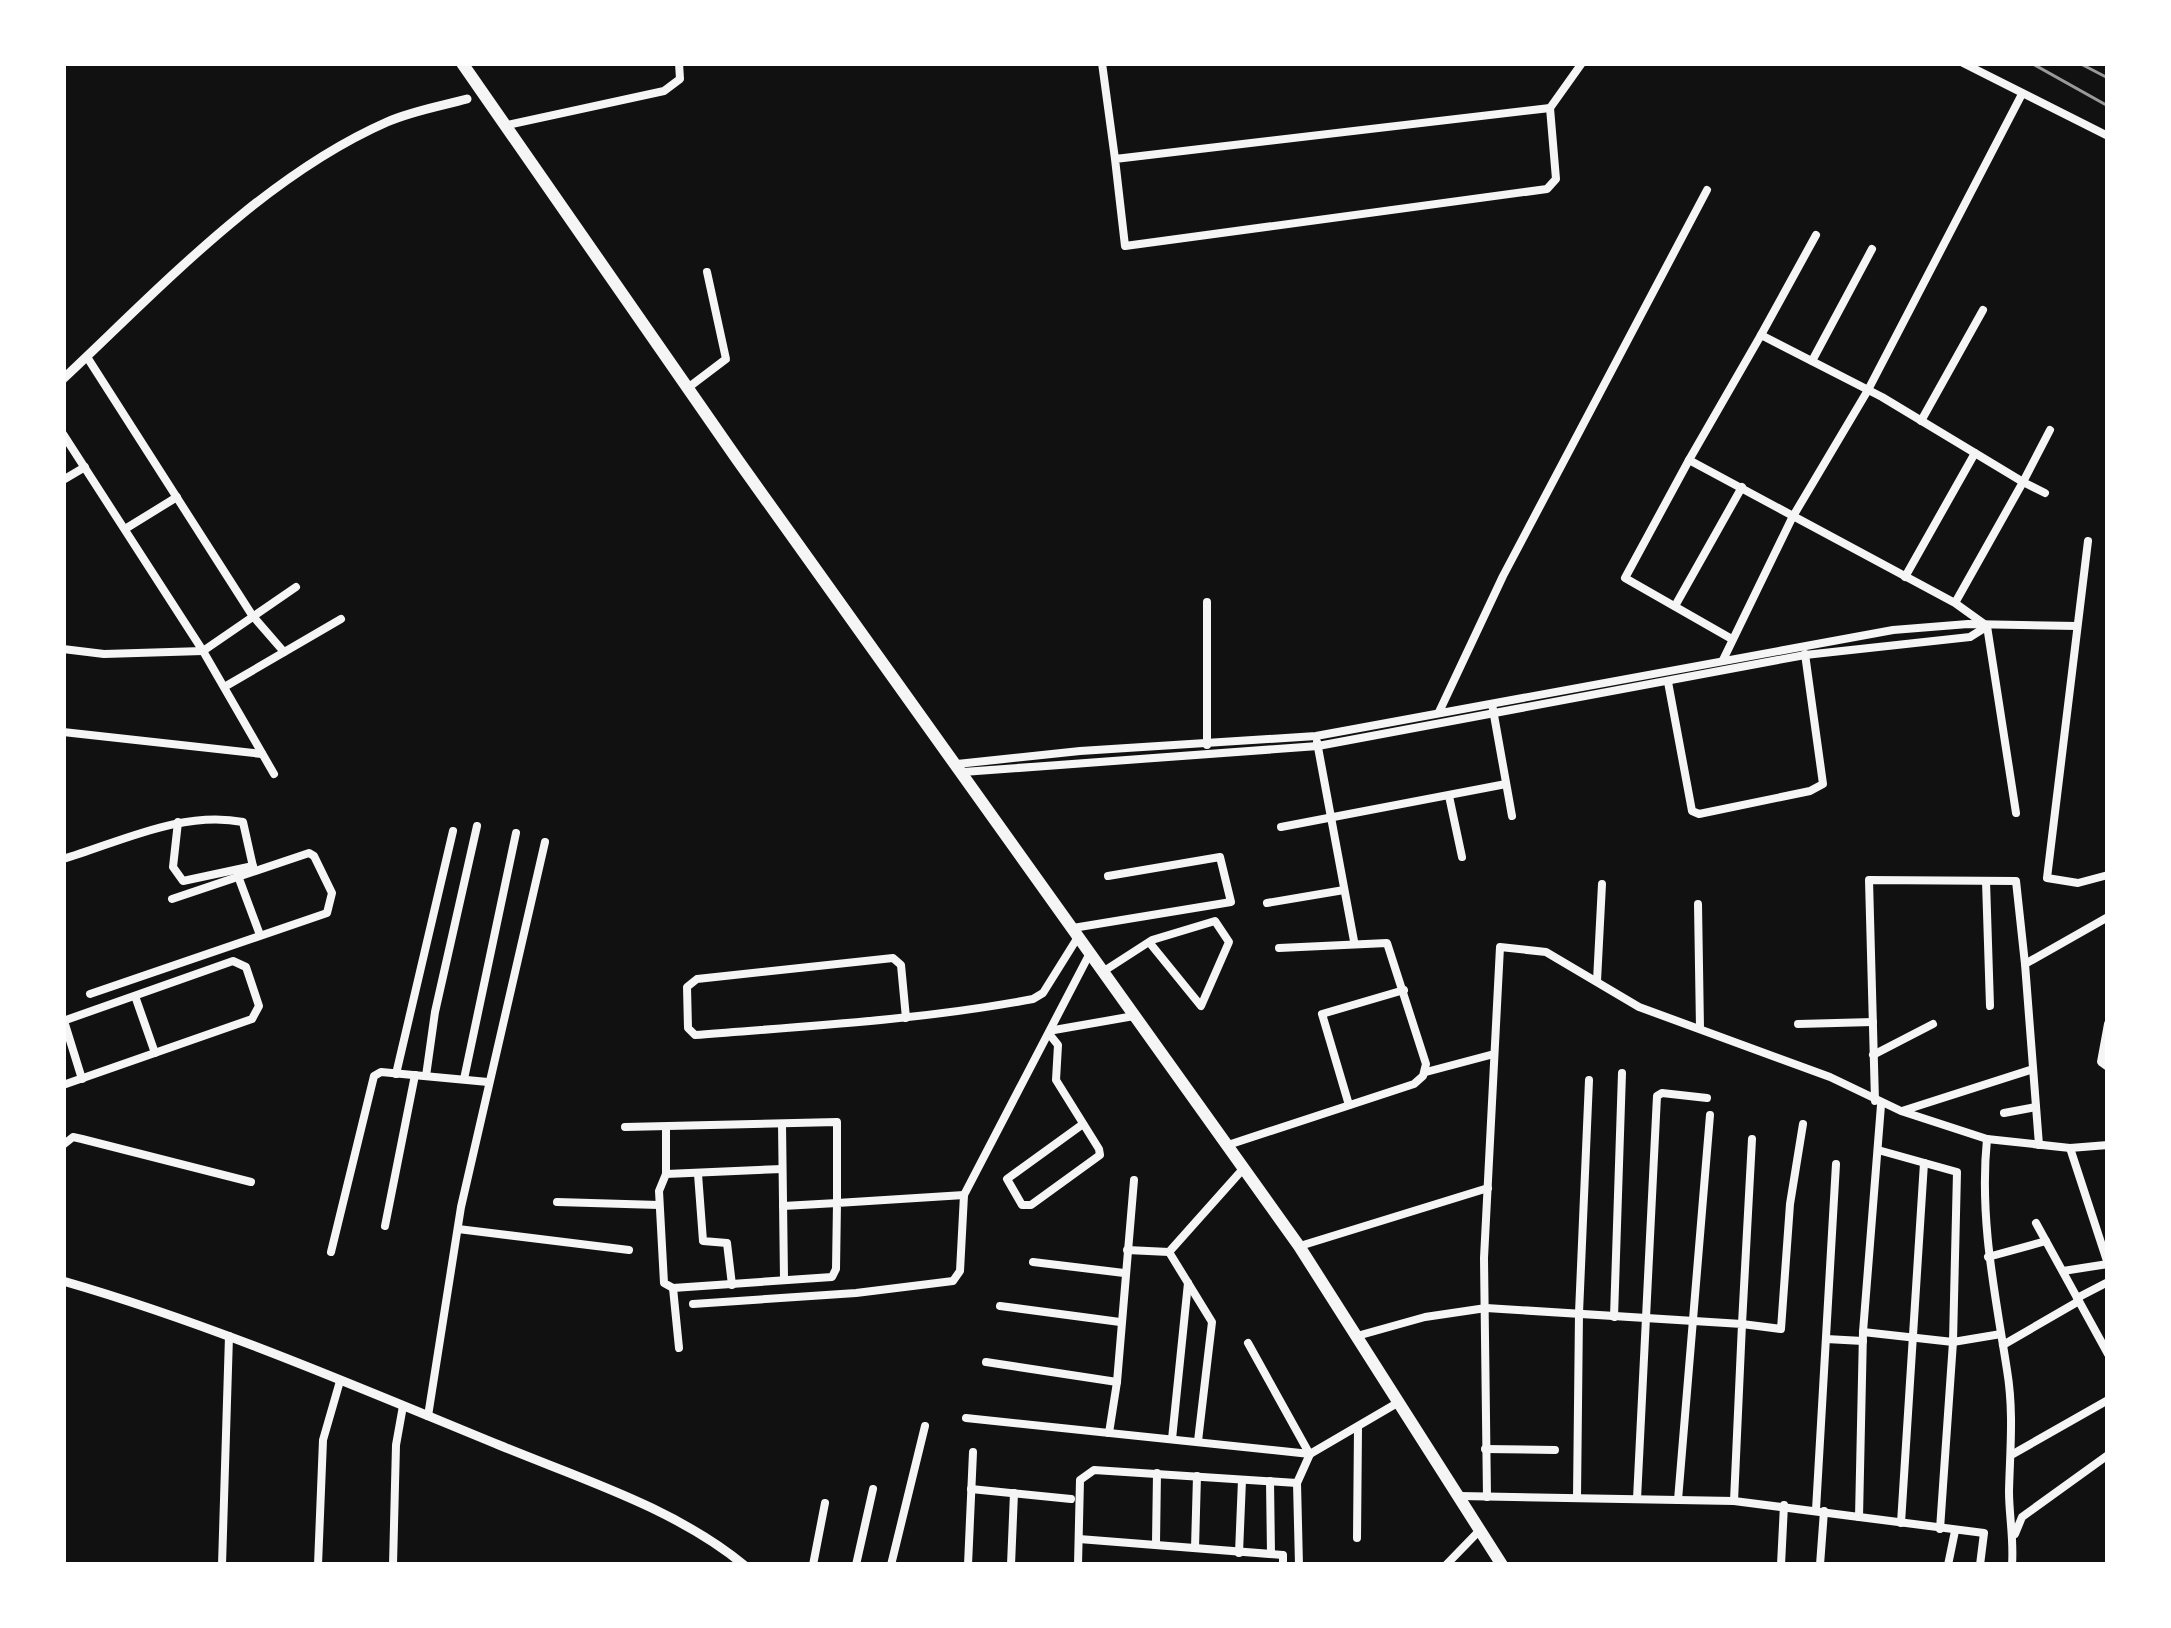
<svg xmlns="http://www.w3.org/2000/svg" width="2171" height="1628" font-family="'Varela Round',sans-serif">
<style>
.lines{fill:none;stroke-linecap:round;stroke-linejoin:round}
.minor{stroke:#f5f5f5;stroke-width:8}
.tertiary{stroke:#f5f5f5;stroke-width:9}
.trunk{stroke:#f5f5f5;stroke-width:12}
.rail{stroke:#9a9a9a;stroke-width:3}
</style>
<rect width="100%" height="100%" fill="#111"/>
<g class="lines">
<g class="minor">
<polyline points="1102,63 1115,159 1550,108 1556,179 1547,189 1125,246 1115,159"/>
<polyline points="1963,63 2108,136"/>
<polyline points="1550,108 1582,63"/>
<polyline points="507,125 664,91 680,79 679,63"/>
<polyline points="1761,335 1816,235"/>
<polyline points="87,357 252,615 284,652"/>
<polyline points="1812,361 1872,249"/>
<polyline points="689,387 726,359 707,272"/>
<polyline points="1921,421 1983,310"/>
<polyline points="63,434 203,651 104,654 63,649"/>
<polyline points="1689,460 1625,578 1730,638"/>
<polyline points="63,480 85,467"/>
<polyline points="2045,493 2023,482 2050,430"/>
<polyline points="125,529 177,497"/>
<polyline points="2088,541 2047,878 2078,883 2108,875"/>
<polyline points="1905,577 1975,453"/>
<polyline points="1955,603 2023,482 1882,397 1761,335 1689,460 1955,603 1987,626 2016,813"/>
<polyline points="1675,606 1742,487"/>
<polyline points="1723,660 1792,518 1868,390 2022,94"/>
<polyline points="1668,682 1692,811 1699,814 1810,791 1823,784 1805,654"/>
<polyline points="226,686 341,619"/>
<polyline points="1492,704 1512,816"/>
<polyline points="1439,712 1503,576 1707,190"/>
<polyline points="63,732 262,754"/>
<polyline points="1317,742 1354,941"/>
<polyline points="1207,745 1207,602"/>
<polyline points="957,764 1080,751 1316,736 1893,630 1968,624 2077,626"/>
<polyline points="963,772 1318,746 1805,655 1970,637 1986,627"/>
<polyline points="274,774 203,651 296,587"/>
<polyline points="1449,796 1462,857"/>
<polyline points="178,822 173,867 183,881 253,866"/>
<polyline points="1281,827 1506,784"/>
<path d="M63,859C120,842 183,810 243,822L254,871"/>
<polyline points="238,876 260,935"/>
<polyline points="1986,881 1990,1006"/>
<polyline points="1267,903 1344,890"/>
<polyline points="1698,904 1700,1028"/>
<polyline points="1073,928 1231,902 1220,857 1108,876"/>
<polyline points="1104,971 1152,940 1215,921 1229,942 1201,1006 1149,942"/>
<polyline points="1597,981 1602,884"/>
<polyline points="90,994 327,913 332,893 314,856 309,853 172,899"/>
<polyline points="135,996 155,1053"/>
<path d="M906,1018L901,965L893,958L697,979L687,987L688,1028L695,1035C808,1026 921,1020 1033,999L1043,993L1078,937"/>
<polyline points="63,1021 233,961 246,967 259,1006 252,1019 63,1085"/>
<polyline points="64,1021 82,1079"/>
<polyline points="1798,1024 1873,1022"/>
<polyline points="2108,1024 2101,1062 2108,1067"/>
<polyline points="1054,1030 1134,1016"/>
<polyline points="1050,1035 1058,1045 1056,1080 1099,1149 1100,1155 1031,1205 1022,1205 1007,1179 1083,1124"/>
<polyline points="1873,1055 1933,1024"/>
<polyline points="1426,1072 1494,1054"/>
<polyline points="396,1074 453,831"/>
<polyline points="426,1076 435,1012 477,826"/>
<polyline points="464,1079 516,833"/>
<polyline points="1875,1101 1869,880 2016,881 2025,964"/>
<polyline points="1349,1105 1322,1014 1404,990"/>
<polyline points="1902,1111 2033,1069"/>
<polyline points="2004,1113 2036,1107"/>
<polyline points="782,1124 784,1278"/>
<polyline points="625,1127 837,1122 837,1203 783,1206"/>
<polyline points="1752,1139 1742,1324 1781,1329 1790,1204 1803,1124"/>
<path d="M1987,1139C1979,1218 1995,1293 2007,1370C2014,1412 2010,1450 2009,1491C2009,1516 2014,1539 2012,1565"/>
<polyline points="63,1145 73,1137 82,1139 251,1182"/>
<polyline points="1228,1145 1414,1084 1423,1076 1426,1064 1387,943 1279,948"/>
<polyline points="2039,1145 2025,964 2108,917"/>
<polyline points="2070,1148 2108,1264"/>
<polyline points="782,1169 666,1174 659,1191 664,1283 673,1288 832,1277 836,1269 837,1203 964,1195"/>
<polyline points="666,1174 666,1127"/>
<polyline points="698,1174 703,1241 727,1243 732,1285"/>
<polyline points="557,1202 659,1205"/>
<polyline points="2036,1223 2108,1354"/>
<polyline points="385,1226 415,1075"/>
<polyline points="458,1229 629,1250"/>
<polyline points="1300,1246 1488,1188"/>
<polyline points="1127,1250 1169,1252"/>
<polyline points="331,1252 374,1076 381,1072 488,1082"/>
<polyline points="1169,1252 1212,1322 1198,1441"/>
<polyline points="1169,1252 1243,1169"/>
<polyline points="1988,1257 2046,1241"/>
<polyline points="1033,1262 1124,1273"/>
<polyline points="2063,1271 2108,1264"/>
<polyline points="673,1288 679,1348"/>
<polyline points="2077,1298 2108,1282"/>
<polyline points="693,1304 856,1293 953,1281 960,1271 964,1195 1090,953"/>
<polyline points="1000,1306 1120,1322"/>
<polyline points="1614,1317 1622,1073"/>
<polyline points="1863,1332 1881,1105"/>
<polyline points="1357,1336 1425,1317 1486,1308 1742,1324 1734,1501"/>
<polyline points="1826,1339 1863,1341"/>
<polyline points="1248,1343 1309,1453"/>
<polyline points="2003,1345 2079,1301"/>
<polyline points="986,1362 1117,1382"/>
<polyline points="428,1416 461,1207 545,842"/>
<polyline points="966,1418 1310,1454"/>
<polyline points="1109,1433 1117,1382 1134,1180"/>
<polyline points="1172,1439 1188,1283"/>
<polyline points="1485,1449 1555,1450"/>
<polyline points="2013,1454 2108,1400"/>
<polyline points="1270,1481 1271,1554"/>
<polyline points="971,1489 1071,1499"/>
<polyline points="1460,1496 1734,1501 1984,1533 1980,1565"/>
<polyline points="1487,1497 1484,1258 1500,947 1546,952 1639,1007 1830,1077 1901,1111 1987,1139 2070,1148 2108,1145"/>
<polyline points="1577,1497 1579,1313 1589,1080"/>
<polyline points="1637,1499 1657,1096 1662,1093 1707,1098"/>
<polyline points="1678,1500 1710,1115"/>
<polyline points="1816,1510 1836,1164"/>
<polyline points="1859,1517 1863,1332 1953,1342 1957,1172 1878,1150"/>
<polyline points="1901,1523 1924,1163"/>
<polyline points="1940,1529 1953,1342 2001,1334"/>
<polyline points="2015,1534 2022,1517 2108,1455"/>
<polyline points="1357,1538 1358,1428"/>
<polyline points="1079,1539 1283,1555 1283,1565"/>
<polyline points="1156,1543 1157,1473"/>
<polyline points="1195,1548 1197,1476"/>
<polyline points="1239,1553 1242,1480"/>
<polyline points="222,1565 229,1336"/>
<polyline points="318,1565 323,1440 340,1381"/>
<polyline points="393,1565 396,1445 403,1406"/>
<polyline points="813,1565 825,1503"/>
<polyline points="856,1565 873,1489"/>
<polyline points="891,1565 925,1426"/>
<polyline points="968,1565 973,1452"/>
<polyline points="1011,1565 1014,1493"/>
<polyline points="1078,1565 1080,1480 1094,1470 1297,1483"/>
<polyline points="1299,1565 1297,1483 1310,1454 1399,1402"/>
<polyline points="1446,1565 1479,1531"/>
<polyline points="1781,1565 1784,1505"/>
<polyline points="1820,1565 1824,1511"/>
<polyline points="1948,1565 1955,1531"/>
</g>
<g class="tertiary">
<path d="M63,379C160,288 264,176 387,122C412,111 441,106 467,99"/>
<path d="M63,1281C212,1324 355,1386 499,1445C581,1479 675,1508 744,1565"/>
</g>
<polyline class="trunk" points="462,63 737,459 1299,1246 1502,1565"/>
<g class="rail">
<polyline points="2031,63 2108,106"/>
<polyline points="2079,63 2108,78"/>
</g>
</g>
<rect width="2171" height="1628" fill="none" stroke="#ffffff" stroke-width="132"/>
</svg>
